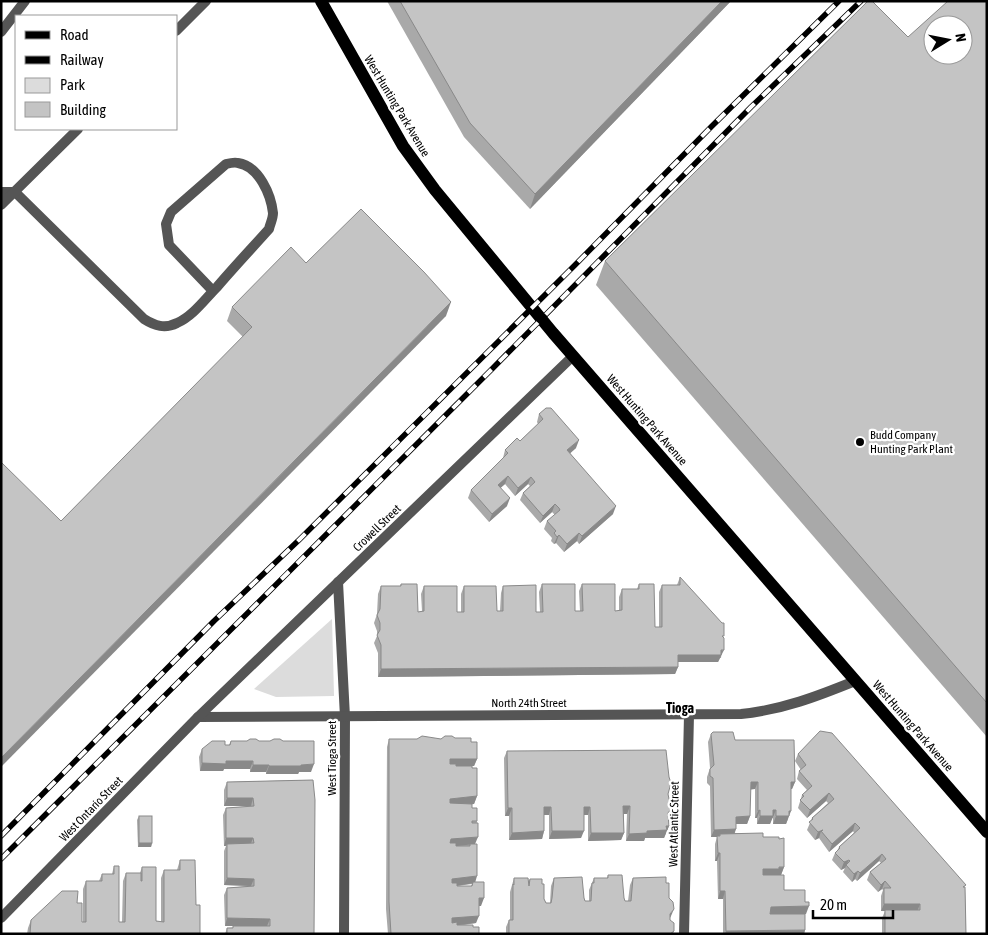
<svg xmlns="http://www.w3.org/2000/svg" width="988" height="935" font-family="'Asap Condensed',sans-serif">
<style>
.green{fill:#dcdcdc}
.lines{fill:none;stroke-linecap:round;stroke-linejoin:round}
.lane{stroke:#555;stroke-width:10}
.street{stroke:#555;stroke-width:10}
.primary{stroke:#000;stroke-width:12}
.rail-casing{stroke:#000;stroke-width:5.5}
.rail{stroke:#fff;stroke-width:4;stroke-dasharray:11;stroke-linecap:butt}
.wall{fill:#a9a9a9;fill-rule:evenodd}
.shaded-wall{fill:#898989}
.building{fill:#c4c4c4;stroke:#898989;fill-rule:evenodd}
.poi-dot{fill:#000;stroke:#fff;stroke-width:2}
.labels{text-anchor:middle;stroke-width:4.5;stroke-linejoin:round;paint-order:stroke}
.street-label{font-size:12px;fill:#000;stroke:#fff}
.poi-label{font-size:12px;fill:#000;stroke:#fff;text-anchor:start}
.neighbourhood-label{font-size:14px;font-weight:bold;fill:#000;stroke:#fff}
</style>
<rect width="100%" height="100%" fill="#fff"/>
<polygon class="green" points="332,619 334,696 276,697 254,689"/>
<g class="lines">
<g class="lane">
<polyline points="1,32 25,1"/>
<path d="M1,192H15L144,319C155,326 165,329 177,323C193,316 205,299 217,287C234,267 252,248 269,229C270,224 273,219 273,213C271,195 259,166 238,163C235,162 230,163 226,164L171,212L166,224L169,245L213,291"/>
</g>
<g class="street">
<polyline points="176,31 206,1"/>
<polyline points="1,205 78,129"/>
<polyline points="338,582 345,717 344,934"/>
<path d="M198,717L741,714C782,710 818,696 855,681"/>
<polyline points="1,918 198,717 573,356"/>
<polyline points="684,934 689,715"/>
</g>
<polyline class="primary" points="321,1 403,146 435,190 553,333 987,832"/>
<defs>
<g id="rail">
<polyline points="1,836 214,621 300,539 575,265 712,126 839,1"/>
<polyline points="1,859 491,370 751,107 861,1"/>
</g>
</defs>
<use href="#rail" class="rail-casing"/>
<use href="#rail" class="rail"/>
</g>
<g class="wall">
<polygon points="387,1 731,1 530,209 464,137"/>
<polygon points="987,1 987,737 596,285 605,261 908,37"/>
<polygon points="306,263 446,316 61,521 243,337 227,321 232,307"/>
<polygon points="539,414 576,448 570,453 613,514 579,544 577,541 564,552 556,543 554,544 551,541 552,538 544,529 547,521 555,515 552,512 540,523 520,500 523,493 530,486 528,484 515,496 505,484 500,488 507,506 489,522 468,498 471,490 503,458 505,450 520,441 538,424 537,422"/>
<polygon points="680,577 723,637 721,658 720,658 718,662 678,662 678,667 675,674 378,677 378,653 374,643 377,636 377,631 374,623 377,614 378,594 381,586 400,586 401,584 418,612 422,611 421,594 424,586 457,612 461,612 461,594 464,586 497,611 500,611 501,593 503,586 536,612 540,612 539,592 542,584 575,611 580,611 579,591 582,584 615,611 619,611 619,597 622,589 637,589 639,584 655,627 659,627 659,592 662,585 677,585"/>
<polygon points="711,734 735,740 795,782 792,789 791,789 788,819 786,824 773,824 773,818 772,818 770,824 757,824 757,818 755,818 755,789 750,789 750,816 747,824 736,824 735,833 763,837 784,867 781,875 784,890 805,902 806,914 805,914 805,930 804,934 723,934 723,899 718,899 717,861 715,861 715,844 717,837 711,837 710,786 707,783 707,777 710,768 708,742"/>
<path d="M455,738L471,742L477,759L474,766H472L477,796L474,804H472V808L477,821L475,844V882L481,906H479L476,923L464,925L473,927L479,934H388L386,909L387,747L389,739H441ZM472,884L471,886H457Z"/>
<polygon points="231,741 259,741 311,772 299,772 298,774 266,774 266,772 250,772 250,769 224,769 223,771 200,771 199,757 202,749 225,745 229,745"/>
<polygon points="507,751 668,794 669,826 664,838 645,838 644,841 626,841 627,814 624,814 624,833 621,840 588,841 588,815 584,815 581,838 549,839 549,815 544,815 544,831 542,839 509,840 509,816 505,816 504,758"/>
<polygon points="798,754 965,887 966,934 882,934 882,918 885,911 881,911 881,896 883,890 882,889 878,892 867,880 870,872 881,863 879,861 857,881 855,879 852,882 843,872 845,868 841,870 832,860 835,853 837,851 839,847 854,833 853,831 829,852 819,838 815,840 807,830 812,818 828,803 826,801 807,818 798,808 802,795 807,790 797,779 799,771 801,770 795,761"/>
<polygon points="313,780 314,934 225,934 227,928 252,926 225,926 224,895 227,888 248,886 224,885 224,851 226,846 224,846 223,815 226,808 251,806 224,806 224,790 227,782"/>
<polygon points="139,816 152,843 151,847 138,847 137,820"/>
<polygon points="180,860 196,905 200,934 27,934 28,928 31,920 77,903 82,922 83,922 83,889 86,881 99,881 102,874 112,874 114,866 119,922 122,922 123,881 126,873 140,873 142,867 156,921 161,922 161,878 164,870 177,870"/>
<polygon points="608,875 624,898 625,901 628,901 630,885 633,878 666,883 669,898 671,916 670,918 670,920 674,931 673,934 506,934 506,927 509,920 510,920 510,892 514,878 528,882 530,879 544,899 546,903 550,903 551,886 554,878 584,898 585,901 589,901 589,890 594,878 607,878"/>
</g>
<g class="shaded-wall">
<polygon points="722,1 731,1 530,209 535,194"/>
<polygon points="451,302 446,316 1,767 1,758"/>
<polygon points="579,440 576,448 565,458 567,450"/>
<polygon points="508,476 505,484 495,493 498,485"/>
<polygon points="531,477 528,484 515,496 518,488"/>
<polygon points="510,498 507,506 489,522 492,514"/>
<polygon points="555,504 552,512 540,523 543,516"/>
<polygon points="616,506 613,514 579,544 582,536"/>
<polygon points="579,533 577,541 564,552 567,544"/>
<polygon points="559,535 556,543 554,544 557,537"/>
<polygon points="724,650 718,662 675,662 678,655"/>
<polygon points="678,667 675,674 378,677 381,669"/>
<polygon points="450,759 477,759 474,766 448,766"/>
<polygon points="226,761 253,761 250,769 224,769 223,771 200,771 202,763"/>
<polygon points="314,764 311,772 299,772 298,774 266,774 269,766"/>
<polygon points="253,765 269,765 266,772 250,772"/>
<polygon points="751,782 758,782 755,789 748,790"/>
<polygon points="791,782 795,782 792,789 788,789"/>
<polygon points="829,793 826,801 807,818 810,810"/>
<polygon points="477,796 474,804 448,807 450,799"/>
<polygon points="227,798 253,798 251,806 224,806"/>
<polygon points="623,806 630,806 627,814 621,814"/>
<polygon points="544,807 551,807 549,815 541,815"/>
<polygon points="584,807 590,807 588,815 581,815"/>
<polygon points="508,808 512,808 509,816 505,816"/>
<polygon points="760,810 757,818 755,818 758,811"/>
<polygon points="773,810 776,810 770,824 757,824 760,816"/>
<polygon points="789,811 791,811 786,824 773,824 776,816"/>
<polygon points="750,816 747,824 733,824 736,817"/>
<polygon points="855,823 853,831 829,852 832,844"/>
<polygon points="666,826 669,826 664,838 645,838 644,841 626,841 629,834"/>
<polygon points="736,829 733,837 720,834 719,837 717,836 717,837 711,837 714,830"/>
<polygon points="823,830 821,831 819,838 815,840 818,832"/>
<polygon points="544,831 542,839 509,840 512,833"/>
<polygon points="552,831 584,831 581,838 549,839"/>
<polygon points="591,833 624,833 621,840 588,841"/>
<polygon points="478,837 475,844 448,847 451,839"/>
<polygon points="226,838 253,838 250,846 227,844 226,846 224,846"/>
<polygon points="139,843 152,843 151,847 138,847"/>
<polygon points="718,853 720,853 717,861 715,861"/>
<polygon points="882,854 879,861 857,881 860,873"/>
<polygon points="849,860 845,868 841,870 844,862"/>
<polygon points="784,867 781,875 760,877 763,869"/>
<polygon points="858,871 855,879 852,882 854,874"/>
<polygon points="477,876 475,883 449,887 452,879"/>
<polygon points="227,878 254,879 251,886 224,885"/>
<polygon points="885,881 882,889 878,892 881,885"/>
<polygon points="720,891 725,891 723,899 718,899"/>
<polygon points="479,898 484,898 481,906 476,906"/>
<polygon points="884,904 920,904 917,912 881,911"/>
<polygon points="809,906 806,914 768,915 771,907"/>
<polygon points="674,909 671,916 667,921 670,914"/>
<polygon points="479,916 476,923 450,926 452,918"/>
<polygon points="227,918 270,919 267,926 225,926"/>
<polygon points="805,930 804,934 725,934 726,931"/>
</g>
<g class="building">
<polygon points="400,1 722,1 535,194 470,123"/>
<path d="M868,1H872L908,37L948,1H987V703L605,261ZM933,25H963V55H933Z"/>
<polygon points="361,209 424,272 451,302 1,758 1,462 61,521 252,327 232,307 291,247 306,263"/>
<polygon points="546,408 551,408 579,440 567,450 616,506 582,536 579,533 567,544 559,535 557,537 554,533 556,531 547,521 560,510 559,508 555,504 543,516 523,493 535,482 531,477 518,488 508,476 498,485 510,498 492,514 471,490 508,453 505,450 517,438 520,441 543,419 539,414"/>
<polygon points="680,577 722,623 724,623 724,636 722,636 724,638 724,650 721,650 721,655 678,655 678,667 381,669 381,645 377,635 380,630 380,623 377,615 380,609 381,586 401,586 401,584 417,584 418,612 424,611 424,586 457,586 457,612 464,612 464,586 496,586 497,611 503,611 503,586 536,585 536,612 543,612 542,584 575,584 575,611 583,611 582,584 615,584 615,611 622,610 622,589 639,589 639,584 654,584 655,627 662,627 662,585 680,585"/>
<polygon points="820,731 832,733 966,885 963,887 965,887 966,934 885,934 885,910 920,910 920,904 884,904 884,888 891,888 885,881 881,885 870,872 886,859 882,854 860,873 858,871 854,874 846,865 850,861 849,860 844,862 835,853 840,848 839,847 860,828 855,823 832,844 821,831 823,830 818,832 809,822 813,819 812,818 834,799 829,793 810,810 800,800 804,796 802,795 812,786 799,771 806,765 798,754"/>
<polygon points="713,732 733,732 735,740 794,740 795,782 791,782 791,811 789,811 789,816 776,816 776,810 773,810 773,816 760,816 760,810 758,811 758,782 751,782 750,816 736,817 736,829 714,830 713,778 710,776 710,769 714,765 711,734"/>
<polygon points="422,736 441,739 445,736 452,736 455,738 471,738 471,742 477,742 477,759 450,759 450,764 456,764 456,766 472,766 472,768 477,768 477,796 450,799 450,803 472,804 472,808 477,808 477,821 472,821 472,823 478,823 478,837 451,839 450,843 456,843 456,846 470,846 470,844 477,844 477,876 452,879 452,883 457,883 457,886 472,886 473,882 484,882 484,898 479,898 479,916 452,918 452,923 457,922 457,925 473,925 473,927 479,927 479,934 391,934 389,902 389,739 417,739"/>
<polygon points="250,739 256,739 259,741 270,741 274,739 280,739 283,741 314,741 314,764 301,765 301,766 269,766 269,765 253,765 253,761 226,761 226,764 202,763 202,749 212,741 225,741 225,745 230,745 231,741 247,741"/>
<polygon points="666,750 669,777 671,783 668,794 671,809 668,813 669,826 666,826 667,830 647,831 647,833 629,834 630,806 623,806 624,833 591,833 590,807 584,807 584,831 552,831 551,807 544,807 544,831 512,833 512,808 508,808 507,751"/>
<polygon points="313,780 315,800 314,934 227,934 227,928 233,928 233,926 270,926 270,919 227,918 227,888 254,886 254,879 227,878 227,844 254,843 253,838 226,838 226,808 254,806 253,798 227,798 227,782"/>
<rect x="139" y="816" width="13" height="27"/>
<polygon points="763,833 763,837 779,837 779,839 784,838 784,867 779,867 779,869 763,869 763,875 784,875 784,890 805,890 805,902 809,902 809,906 771,907 770,914 805,914 805,930 726,931 725,891 720,891 720,853 718,853 717,836 720,836 720,834"/>
<polygon points="180,860 195,860 196,905 200,905 200,934 30,934 31,920 62,891 78,891 77,903 82,903 82,922 86,922 86,881 102,881 102,874 114,874 114,866 119,866 119,922 125,922 126,873 141,873 141,881 142,881 142,867 156,867 156,921 164,922 164,870 180,870"/>
<polygon points="608,875 622,875 624,898 625,901 631,901 633,878 666,877 666,883 669,883 669,898 673,902 674,909 670,914 670,920 674,923 674,931 670,934 509,934 509,920 513,920 513,884 514,885 514,878 528,878 529,886 530,879 542,879 542,884 544,884 544,899 546,903 551,903 552,898 554,878 582,877 584,898 585,901 591,901 592,883 594,883 594,878 608,878"/>
</g>
<circle class="poi-dot" cx="860" cy="442" r="5"/>
<g class="labels">
<g class="street-label">
<text transform="translate(397 106) rotate(59)" y="4">West Hunting Park Avenue</text>
<text transform="translate(647 420) rotate(49)" y="4">West Hunting Park Avenue</text>
<text transform="translate(377 528) rotate(-44)" y="4">Crowell Street</text>
<text x="529" y="707">North 24th Street</text>
<text transform="translate(913 726) rotate(49)" y="4">West Hunting Park Avenue</text>
<text transform="translate(332 758) rotate(-90)" y="4">West Tioga Street</text>
<text transform="translate(91 809) rotate(-46)" y="4">West Ontario Street</text>
<text transform="translate(674 824) rotate(-89)" y="4">West Atlantic Street</text>
</g>
<g class="poi-label">
<text x="870" y="439">Budd Company<tspan x="870" dy="14">Hunting Park Plant</tspan></text>
</g>
<g class="neighbourhood-label">
<text x="680" y="713">Tioga</text>
</g>
</g>
<rect width="988" height="935" fill="none" stroke="#000000" stroke-width="5"/>
<rect x="15" y="15" width="162" height="115" fill="#ffffff" stroke="#999999"/>
<rect x="25" y="31" width="25" height="8" fill="#000000" stroke="#999999"/>
<text x="60" y="40" font-size="15" fill="#000000">Road</text>
<rect x="25" y="56" width="25" height="8" fill="#000000" stroke="#999999"/>
<text x="60" y="65" font-size="15" fill="#000000">Railway</text>
<rect x="25" y="78" width="25" height="15" fill="#dcdcdc" stroke="#999999"/>
<text x="60" y="90" font-size="15" fill="#000000">Park</text>
<rect x="25" y="102" width="25" height="15" fill="#c4c4c4" stroke="#999999"/>
<text x="60" y="115" font-size="15" fill="#000000">Building</text>
<g transform="translate(948 40) rotate(80)"><circle r="24" fill="#ffffff" stroke="#999999"/>
<path d="M0-4L9 19L0 12L-9 19Z" fill="#000000"/>
<text y="-8" font-size="14" font-weight="bold" text-anchor="middle" fill="#000000">N</text>
</g>
<path d="M813 910v8h80v-8" fill="none" stroke="#000000" stroke-width="2.5"/>
<text x="820" y="910" font-size="15" fill="#000000" stroke="#ffffff" stroke-width="4" paint-order="stroke">20 m</text>
</svg>
